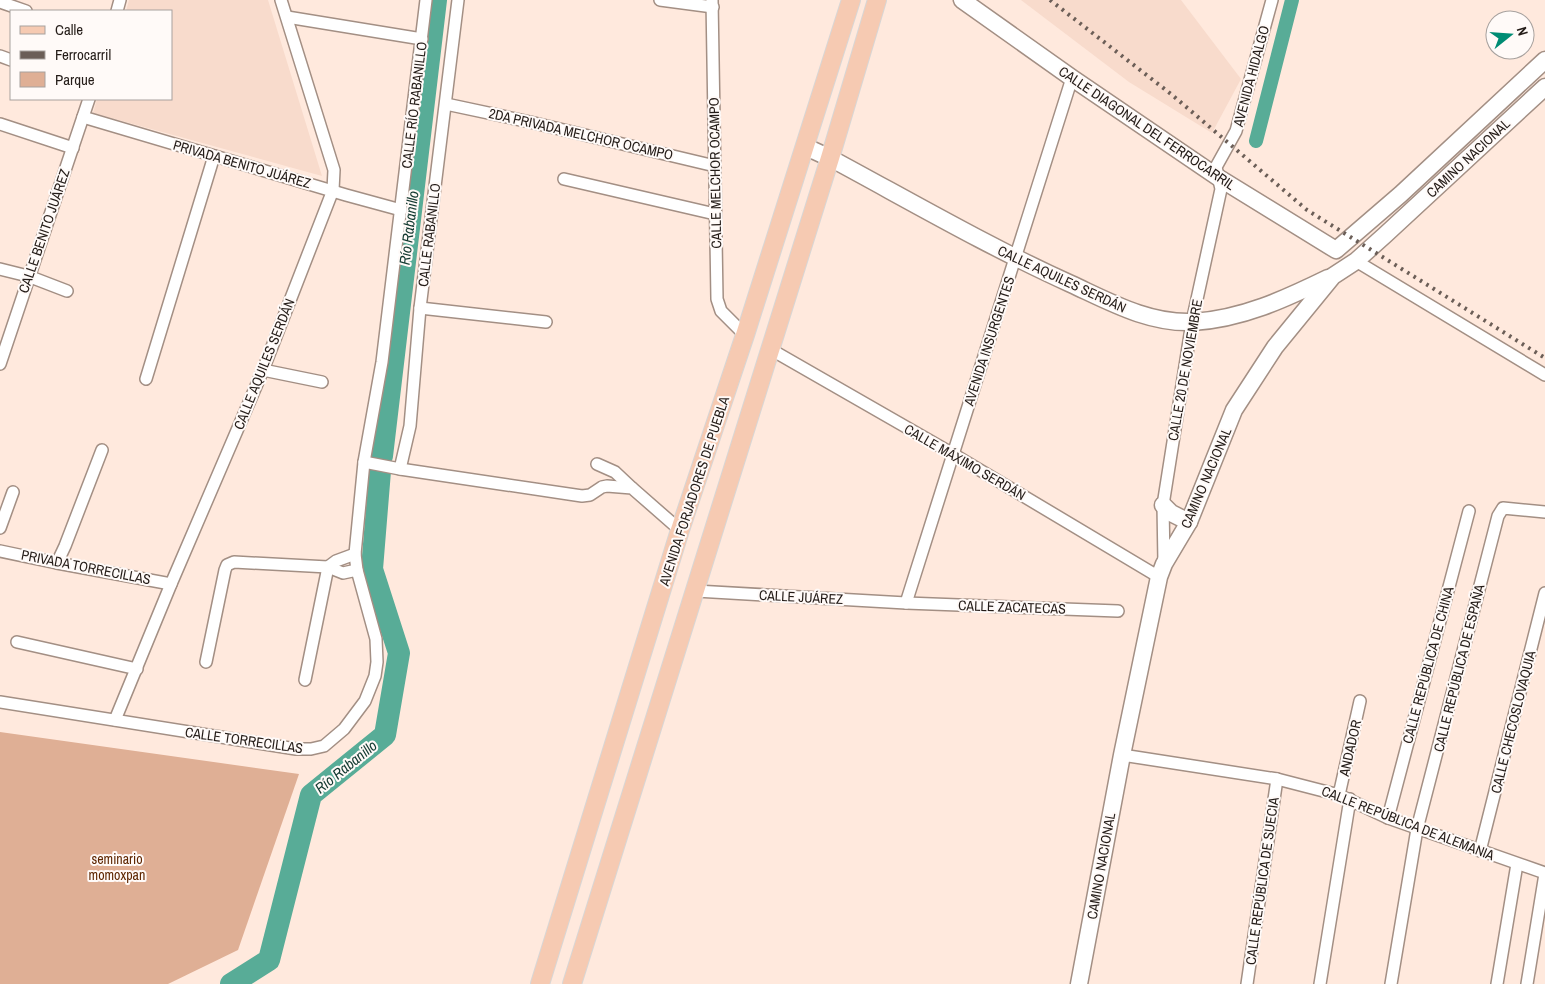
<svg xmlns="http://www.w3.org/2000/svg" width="1545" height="984" font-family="'Archivo Narrow',sans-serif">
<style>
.built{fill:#f8dbcc}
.green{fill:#dfaf95}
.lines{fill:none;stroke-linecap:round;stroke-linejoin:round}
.canal{stroke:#58ac97;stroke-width:14}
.river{stroke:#58ac97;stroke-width:22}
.street-casing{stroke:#a38f84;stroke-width:14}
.secondary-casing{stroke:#a38f84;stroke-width:19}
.primary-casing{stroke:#d8d6d5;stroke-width:20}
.street{stroke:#fff;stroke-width:11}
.secondary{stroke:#fff;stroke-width:16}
.primary{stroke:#f6cab2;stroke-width:18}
.rail{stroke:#6b5e57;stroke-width:4;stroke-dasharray:2.5 5;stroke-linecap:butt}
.labels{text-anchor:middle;stroke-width:4;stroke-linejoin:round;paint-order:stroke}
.street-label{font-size:14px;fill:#241c18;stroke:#fffaf8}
.park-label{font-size:14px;fill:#5e2600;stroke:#fffaf8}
.water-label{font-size:15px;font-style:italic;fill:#123930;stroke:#fffaf8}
</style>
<rect width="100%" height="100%" fill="#ffe9dd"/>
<g class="built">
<polygon points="129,0 268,0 322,176 93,113 97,99 171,99 171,11 126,11"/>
<polygon points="1021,0 1181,0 1241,79 1212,133 1129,82"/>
</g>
<polygon class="green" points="0,732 299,774 238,950 168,984 0,984"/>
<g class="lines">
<polyline class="canal" points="1256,141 1292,0"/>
<g class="river">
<polyline points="382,456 436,0"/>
<polyline points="231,984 269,960 311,795 385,735 399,653 372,569 380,471"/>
</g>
<defs>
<g id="street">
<polyline points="660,0 713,7"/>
<polyline points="712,0 717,299 721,311 745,335"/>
<polyline points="0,2 26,11"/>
<polyline points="117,11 120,0"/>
<polyline points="287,17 422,39"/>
<polyline points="0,56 11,60"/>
<polyline points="446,104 530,122 715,166"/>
<polyline points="83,117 346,195 401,210"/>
<polyline points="0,124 73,148"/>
<polyline points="564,179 715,214"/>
<polyline points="1356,261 1545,375"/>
<polyline points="0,269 28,276 67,291"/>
<polyline points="420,308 546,322"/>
<polyline points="770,349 953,454 1159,577"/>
<polyline points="0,364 89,99"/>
<polyline points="263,370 322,382"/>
<polyline points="146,379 214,156"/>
<polyline points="364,462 400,469 582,496 590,495 602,487 607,486 632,488 680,530"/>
<polyline points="597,464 615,472 632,488"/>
<polyline points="400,469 410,426 420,308 458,0"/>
<polyline points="0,528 13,492"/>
<polyline points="0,551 57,563 171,584"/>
<polyline points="57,563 65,546 102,450"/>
<polyline points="1164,563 1163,505 1192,322 1221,189 1216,167 1236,131 1272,0"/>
<polyline points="696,591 906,603 1118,611"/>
<polyline points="906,603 1072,78"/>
<polyline points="17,642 137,669"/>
<polyline points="206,662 225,570 227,565 234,562 328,567 343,573 357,570"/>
<polyline points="305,680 328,567 336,561 355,554"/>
<polyline points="0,702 296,749 311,749 324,746 344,729 365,701 375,676 377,662 376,639 357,570 355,554 364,462 382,362 426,0"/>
<polyline points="115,720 171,584 263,370 333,190 334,170 281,0"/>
<polyline points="1122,755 1277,779 1339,795 1388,818 1545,873"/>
<polyline points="1339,795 1360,701"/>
<polyline points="1388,818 1469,511"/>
<polyline points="1480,851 1545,593"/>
<polyline points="1247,984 1277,779"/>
<polyline points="1320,984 1350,799"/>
<polyline points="1391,984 1417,829 1498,516 1503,508 1545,512"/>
<polyline points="1497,984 1517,864"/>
<polyline points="1527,984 1545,874"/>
</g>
<g id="secondary">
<polyline points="962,0 1072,78 1219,178 1336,250 1401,194 1545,60"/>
<path d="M806,147L830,158C910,201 989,247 1071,284C1110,302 1149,324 1193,322C1242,319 1285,299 1328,278"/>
<polyline points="1163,505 1171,513 1189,522"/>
<polyline points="1079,984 1122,755 1159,577 1164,564 1189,522 1234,410 1275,347 1333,276 1356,261 1385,235 1545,87"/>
</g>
<g id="primary">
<polyline points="540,984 680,530 745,335 851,0"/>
<polyline points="572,984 830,158 877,0"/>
</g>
</defs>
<use href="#street" class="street-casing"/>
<use href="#secondary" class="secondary-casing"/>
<use href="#primary" class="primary-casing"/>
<use href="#street" class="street"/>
<use href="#secondary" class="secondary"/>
<use href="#primary" class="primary"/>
<polyline class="rail" points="1050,0 1171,94 1307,210 1545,358"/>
</g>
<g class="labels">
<g class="street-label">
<text transform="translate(1251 76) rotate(-75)" y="5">AVENIDA HIDALGO</text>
<text transform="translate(414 105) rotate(-83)" y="5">CALLE RÍO RABANILLO</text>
<text transform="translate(1147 128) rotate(34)" y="5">CALLE DIAGONAL DEL FERROCARRIL</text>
<text transform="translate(581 134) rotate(13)" y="5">2DA PRIVADA MELCHOR OCAMPO</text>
<text transform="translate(1468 158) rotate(-43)" y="5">CAMINO NACIONAL</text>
<text transform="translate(242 164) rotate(16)" y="5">PRIVADA BENITO JUÁREZ</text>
<text transform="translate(715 173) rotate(-91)" y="5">CALLE MELCHOR OCAMPO</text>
<text transform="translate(44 231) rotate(-71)" y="5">CALLE BENITO JUÁREZ</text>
<text transform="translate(429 235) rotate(-83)" y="5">CALLE RABANILLO</text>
<text transform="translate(1062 279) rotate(25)" y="5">CALLE AQUILES SERDÁN</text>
<text transform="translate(989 341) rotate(-72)" y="5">AVENIDA INSURGENTES</text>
<text transform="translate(264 364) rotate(-68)" y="5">CALLE AQUILES SERDÁN</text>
<text transform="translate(1185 370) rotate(-80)" y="5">CALLE 20 DE NOVIEMBRE</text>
<text transform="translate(965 462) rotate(30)" y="5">CALLE MÁXIMO SERDÁN</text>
<text transform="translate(1206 478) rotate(-67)" y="5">CAMINO NACIONAL</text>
<text transform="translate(694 491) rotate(-72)" y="5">AVENIDA FORJADORES DE PUEBLA</text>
<text transform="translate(86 567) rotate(11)" y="5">PRIVADA TORRECILLAS</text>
<text transform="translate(801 597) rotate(3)" y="5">CALLE JUÁREZ</text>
<text transform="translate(1012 607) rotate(2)" y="5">CALLE ZACATECAS</text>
<text transform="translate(1428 665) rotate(-75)" y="5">CALLE REPÚBLICA DE CHINA</text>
<text transform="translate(1459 668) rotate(-76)" y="5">CALLE REPÚBLICA DE ESPAÑA</text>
<text transform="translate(1513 722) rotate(-76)" y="5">CALLE CHECOSLOVAQUIA</text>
<text transform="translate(244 740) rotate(8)" y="5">CALLE TORRECILLAS</text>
<text transform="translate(1350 748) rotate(-77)" y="5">ANDADOR</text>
<text transform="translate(1408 823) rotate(21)" y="5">CALLE REPÚBLICA DE ALEMANIA</text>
<text transform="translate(1101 866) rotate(-80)" y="5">CAMINO NACIONAL</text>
<text transform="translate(1262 881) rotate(-82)" y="5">CALLE REPÚBLICA DE SUECIA</text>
</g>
<g class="park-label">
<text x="117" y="864">seminario<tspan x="117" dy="16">momoxpan</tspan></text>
</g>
<g class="water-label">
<text transform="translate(409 228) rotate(-83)" y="5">Río Rabanillo</text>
<text transform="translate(346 767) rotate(-39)" y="5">Río Rabanillo</text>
</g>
</g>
<rect x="10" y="10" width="162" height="90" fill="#fffaf8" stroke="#a7a19e"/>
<rect x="20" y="26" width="25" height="8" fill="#f6cab2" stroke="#a7a19e"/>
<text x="55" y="35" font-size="15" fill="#241c18">Calle</text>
<rect x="20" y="51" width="25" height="8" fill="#6b5e57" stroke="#a7a19e"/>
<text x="55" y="60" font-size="15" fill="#241c18">Ferrocarril</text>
<rect x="20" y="72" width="25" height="15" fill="#dfaf95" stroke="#a7a19e"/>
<text x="55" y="85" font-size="15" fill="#241c18">Parque</text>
<g transform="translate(1510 35) rotate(73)"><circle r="24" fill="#fffaf8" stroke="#a7a19e"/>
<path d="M0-4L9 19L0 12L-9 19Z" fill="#008c74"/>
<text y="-8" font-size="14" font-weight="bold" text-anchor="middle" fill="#241c18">N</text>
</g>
</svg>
